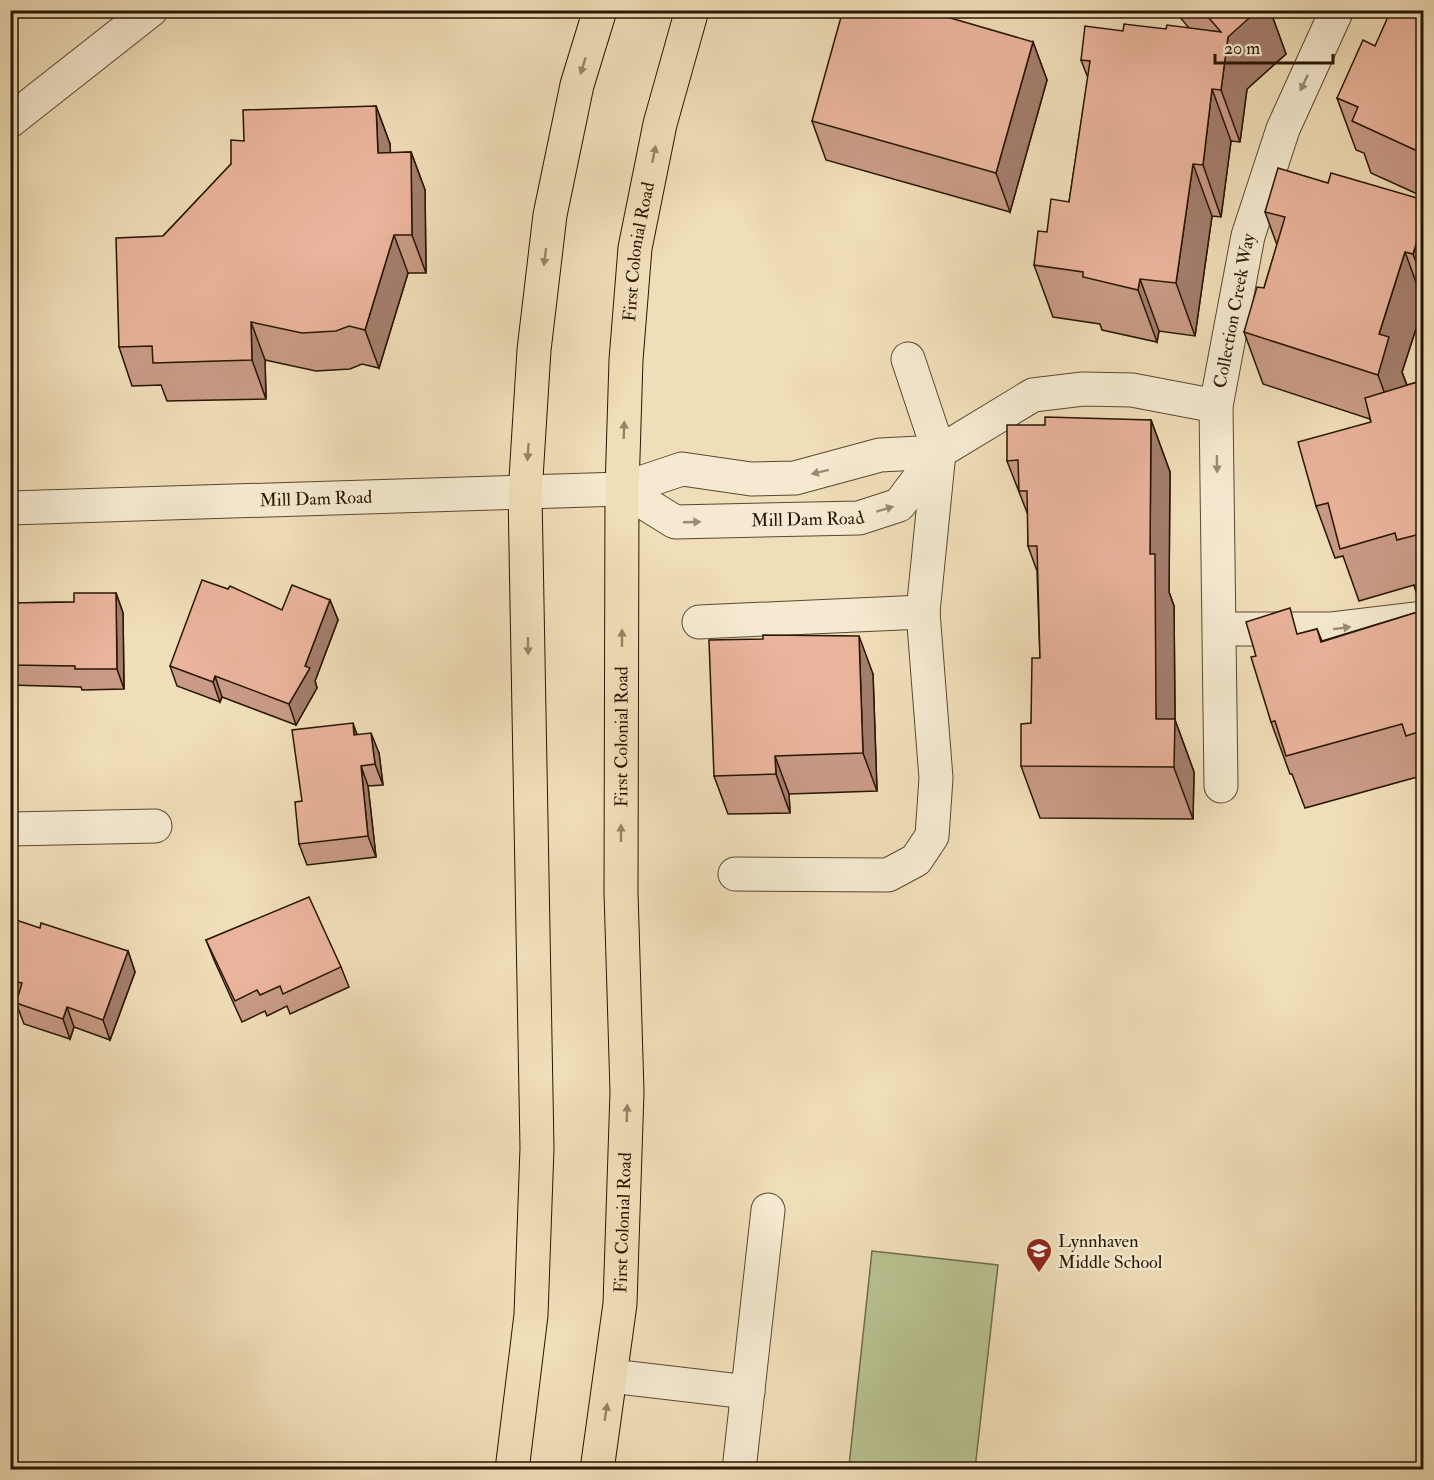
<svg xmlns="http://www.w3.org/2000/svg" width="1434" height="1480" font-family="'IM FELL Double Pica',serif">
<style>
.green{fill:#b8c190;stroke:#706c49;stroke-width:1.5}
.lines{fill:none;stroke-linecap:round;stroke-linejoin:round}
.minor-casing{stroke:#5a4830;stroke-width:35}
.major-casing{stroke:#281602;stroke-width:35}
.minor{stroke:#f5ead1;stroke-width:33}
.major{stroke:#f0deb8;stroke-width:33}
.wall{fill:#c99b86;stroke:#281602;stroke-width:1.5}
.shaded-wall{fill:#a47e6d;stroke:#281602;stroke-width:1.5}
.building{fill:#eab49c;stroke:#281602;stroke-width:1.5}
.oneway{fill:#968466}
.oneway2{fill:#998b74}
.labels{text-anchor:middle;stroke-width:4.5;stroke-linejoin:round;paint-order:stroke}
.street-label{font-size:18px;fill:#281602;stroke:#f5ead1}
.poi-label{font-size:18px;fill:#281602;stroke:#f5ead1;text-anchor:start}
</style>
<rect width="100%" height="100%" fill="#f0deb8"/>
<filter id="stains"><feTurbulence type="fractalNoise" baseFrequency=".00333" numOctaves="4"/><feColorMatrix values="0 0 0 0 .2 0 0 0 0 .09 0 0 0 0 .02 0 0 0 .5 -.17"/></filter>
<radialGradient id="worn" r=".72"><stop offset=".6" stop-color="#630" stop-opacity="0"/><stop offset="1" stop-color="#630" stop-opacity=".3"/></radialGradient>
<polygon class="green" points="872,1251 998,1265 975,1469 883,1470 849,1466"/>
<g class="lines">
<defs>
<g id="minor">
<polyline points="10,121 151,10"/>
<path id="s1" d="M622,489L675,522L859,518L899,505L939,452L1033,395L1083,389L1132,390L1216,406"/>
<path id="s2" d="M10,508L622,489L682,469L751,479L795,478L880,455L939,452"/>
<polyline points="699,622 923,612"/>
<polyline points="1221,629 1332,629 1424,618"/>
<path id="s3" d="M1221,786L1216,406L1248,236L1283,129L1337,10"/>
<polyline points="10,829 155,826"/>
<polyline points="735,874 888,875 916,860 932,836 936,778 923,612 939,452 908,359"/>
<polyline points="611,1376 748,1392"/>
<polyline points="739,1470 768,1210"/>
</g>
<g id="major">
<polyline points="512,1470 531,1315 537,1148 525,494 534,350 550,215 577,85 600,10"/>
<path id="s4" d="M597,1470L620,1304L627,1092L621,892L622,489L626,360L635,248L660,124L692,10"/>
</g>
</defs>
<use href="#minor" class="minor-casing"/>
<use href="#major" class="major-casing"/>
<use href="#minor" class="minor"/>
<use href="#major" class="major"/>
</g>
<g class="wall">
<polygon points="1174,10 1270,10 1286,54 1247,89 1240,142 1231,141 1221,217 1212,216 1195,336 1159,331 1157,342 1102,330 1100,324 1053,317 1034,265 1047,232 1069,202 1088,78 1081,60 1123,31 1189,28"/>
<polygon points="1424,11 1424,197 1371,173 1364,153 1356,150 1337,98 1375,46"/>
<polygon points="1033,42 1047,80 1010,212 826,160 812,121"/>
<polygon points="376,106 390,144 390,153 411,152 425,190 426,273 408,273 379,368 362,364 350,369 316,371 265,360 266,399 167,401 161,385 132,386 119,347 163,236 231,164 244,141"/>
<polygon points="1328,183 1424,200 1424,304 1402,372 1407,385 1424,380 1424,590 1416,592 1414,585 1359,601 1343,556 1335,558 1316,506 1371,422 1370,419 1263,384 1244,332 1264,288 1277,245 1265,212"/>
<polygon points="1151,420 1170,472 1169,592 1174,606 1175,720 1194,772 1193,819 1040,818 1021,766 1031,723 1040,658 1037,571 1028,546 1028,515 1007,461 1045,425"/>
<polygon points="116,593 123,613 124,689 82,690 81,687 10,685 10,603 74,602"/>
<polygon points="330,600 338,620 315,681 317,688 296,725 222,697 220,702 177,686 170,666 282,610"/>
<polygon points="1424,610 1424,784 1421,776 1305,808 1292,774 1290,774 1271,722 1256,656 1299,634 1317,629 1322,641"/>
<polygon points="873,674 877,791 789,794 790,813 728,814 714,776"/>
<polygon points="357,734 379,753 383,785 368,786 376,857 307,865 299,844 302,801"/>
<polygon points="40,928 128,951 135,972 110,1040 74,1027 70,1039 24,1024 16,1003 17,1000 10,998 10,936"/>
<polygon points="206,940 341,967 349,987 290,1014 287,1006 267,1016 265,1011 242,1022 214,960"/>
</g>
<g class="shaded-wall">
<polygon points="1253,10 1270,10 1286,54 1247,89 1240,142 1221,90 1228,37"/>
<polygon points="1033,42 1047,80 1010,212 996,173"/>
<polygon points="1212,89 1231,141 1221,217 1203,165"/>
<polygon points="376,106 390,144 392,191 378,153"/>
<polygon points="411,152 425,190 426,273 412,235"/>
<polygon points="1193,164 1212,216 1195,336 1176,283"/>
<polygon points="1424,219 1424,283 1413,254"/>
<polygon points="394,235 408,273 379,368 365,330"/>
<polygon points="1405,252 1424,304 1402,372 1408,389 1397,427 1378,375 1379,334"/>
<polygon points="1140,279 1159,331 1157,342 1138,290"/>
<polygon points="251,322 265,360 266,399 252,360"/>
<polygon points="1151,420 1170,472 1169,592 1174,606 1175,720 1194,772 1193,819 1156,719 1150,554"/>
<polygon points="116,593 123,613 124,689 117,669"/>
<polygon points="330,600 338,620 315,681 317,688 296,725 289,704 305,666"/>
<polygon points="859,636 873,674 877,791 863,753"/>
<polygon points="215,676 222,697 220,702 213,682"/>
<polygon points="353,723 360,743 354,735"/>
<polygon points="371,733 379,753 383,785 375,764"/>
<polygon points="775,756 789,794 790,813 776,774"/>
<polygon points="361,766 368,786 376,857 368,836"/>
<polygon points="128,951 135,972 110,1040 103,1020"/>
<polygon points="67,1007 74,1027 70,1039 63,1019"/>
</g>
<g class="building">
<polygon points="843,10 923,10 1033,42 996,173 812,121"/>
<polygon points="1202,10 1258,10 1228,37 1221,90 1212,89 1203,165 1193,164 1176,283 1140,279 1138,290 1083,277 1083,272 1034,265 1038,231 1047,232 1051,199 1069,202 1090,61 1081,60 1085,26 1123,31 1124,24 1166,29 1167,25 1221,32"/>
<polygon points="1391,10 1424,11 1424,154 1352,121 1358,107 1337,98 1363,40 1375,46"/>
<polygon points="376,106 378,153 411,152 412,235 394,235 365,330 349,326 336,331 302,333 251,322 252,360 153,363 152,346 119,347 116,238 163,236 231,164 231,140 244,141 243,110"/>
<polygon points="1278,168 1328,183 1331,173 1424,200 1424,219 1413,254 1405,252 1379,334 1389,337 1378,375 1244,332 1257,287 1264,288 1285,217 1265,212"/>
<polygon points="1424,380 1424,533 1397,540 1395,533 1340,549 1328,503 1316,506 1298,442 1371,422 1365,398"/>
<polygon points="1045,417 1151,420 1150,554 1155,554 1156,719 1175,719 1174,767 1021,766 1021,724 1031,723 1032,658 1040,658 1037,546 1028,546 1027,491 1019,491 1018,460 1007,461 1007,425 1045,425"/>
<polygon points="202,580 228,589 230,586 282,610 292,585 330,600 305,666 310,668 289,704 215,676 213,682 170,666"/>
<polygon points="74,593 116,593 117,669 75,669 75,666 10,665 10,603 74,602"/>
<polygon points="1290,608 1297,634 1317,629 1321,642 1424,610 1424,730 1406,736 1402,724 1286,756 1275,721 1271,722 1251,657 1256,656 1246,622"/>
<polygon points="763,635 859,636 863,753 775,756 776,774 714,776 709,640 763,639"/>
<polygon points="353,723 354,735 371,733 375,764 361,766 368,836 299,844 295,802 302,801 292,730"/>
<polygon points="309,897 341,967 283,994 280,986 260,995 257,990 235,1001 206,940"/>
<polygon points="16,920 40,928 41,923 128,951 103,1020 67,1007 63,1019 16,1003 22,983 10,980 10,936"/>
</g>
<defs><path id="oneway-solid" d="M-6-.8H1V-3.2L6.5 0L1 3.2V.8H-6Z" transform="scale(1.5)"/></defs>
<g class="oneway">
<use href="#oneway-solid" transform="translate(583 66) rotate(107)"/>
<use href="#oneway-solid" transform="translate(654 154) rotate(-79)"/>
<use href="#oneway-solid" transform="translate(545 257) rotate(97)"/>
<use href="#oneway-solid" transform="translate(624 430) rotate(-88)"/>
<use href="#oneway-solid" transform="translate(528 452) rotate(94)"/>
<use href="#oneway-solid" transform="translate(622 638) rotate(-90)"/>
<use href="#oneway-solid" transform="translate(528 646) rotate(89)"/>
<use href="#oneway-solid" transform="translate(621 833) rotate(-90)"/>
<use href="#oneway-solid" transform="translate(627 1113) rotate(-88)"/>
<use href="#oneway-solid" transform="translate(606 1412) rotate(-81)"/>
</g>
<g class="oneway2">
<use href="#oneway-solid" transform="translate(1304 83) rotate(115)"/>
<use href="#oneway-solid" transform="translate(1217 464) rotate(89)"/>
<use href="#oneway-solid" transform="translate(820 472) rotate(166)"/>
<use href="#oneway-solid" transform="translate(885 509) rotate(-17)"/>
<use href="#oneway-solid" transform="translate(692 522) rotate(-2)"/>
<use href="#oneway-solid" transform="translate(1342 628) rotate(-7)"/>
</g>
<defs>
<symbol id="school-pin" viewBox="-11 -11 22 30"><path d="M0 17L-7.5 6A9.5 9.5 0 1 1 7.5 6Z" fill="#8f2418" stroke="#f5ead1"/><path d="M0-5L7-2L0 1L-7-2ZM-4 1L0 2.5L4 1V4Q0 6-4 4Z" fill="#fff"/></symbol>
</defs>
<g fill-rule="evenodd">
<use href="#school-pin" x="1024" y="1236" width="30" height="40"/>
</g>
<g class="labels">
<g class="street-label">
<text dy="6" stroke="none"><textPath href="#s4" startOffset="1221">First Colonial Road</textPath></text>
<text dy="6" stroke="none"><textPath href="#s3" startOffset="477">Collection Creek Way</textPath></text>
<text dy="6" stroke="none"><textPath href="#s2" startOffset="306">Mill Dam Road</textPath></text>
<text dy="6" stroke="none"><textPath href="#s1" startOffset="195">Mill Dam Road</textPath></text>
<text dy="6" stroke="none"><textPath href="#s4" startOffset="735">First Colonial Road</textPath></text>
<text dy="6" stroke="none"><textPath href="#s4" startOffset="249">First Colonial Road</textPath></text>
</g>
<g class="poi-label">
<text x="1058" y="1247">Lynnhaven<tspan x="1058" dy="21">Middle School</tspan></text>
</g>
</g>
<rect width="1434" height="1480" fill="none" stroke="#f0deb8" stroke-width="36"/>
<rect x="12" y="12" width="1410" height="1456" fill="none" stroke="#281602" stroke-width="3"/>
<rect x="18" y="18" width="1398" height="1444" fill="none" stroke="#281602" stroke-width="1.5"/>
<path d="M1215 54v9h118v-9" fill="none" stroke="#281602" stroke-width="3"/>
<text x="1224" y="54" font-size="18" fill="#281602" stroke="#f5ead1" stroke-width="4.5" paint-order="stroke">20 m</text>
<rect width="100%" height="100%" filter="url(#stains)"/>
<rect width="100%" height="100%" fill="url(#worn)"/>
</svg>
